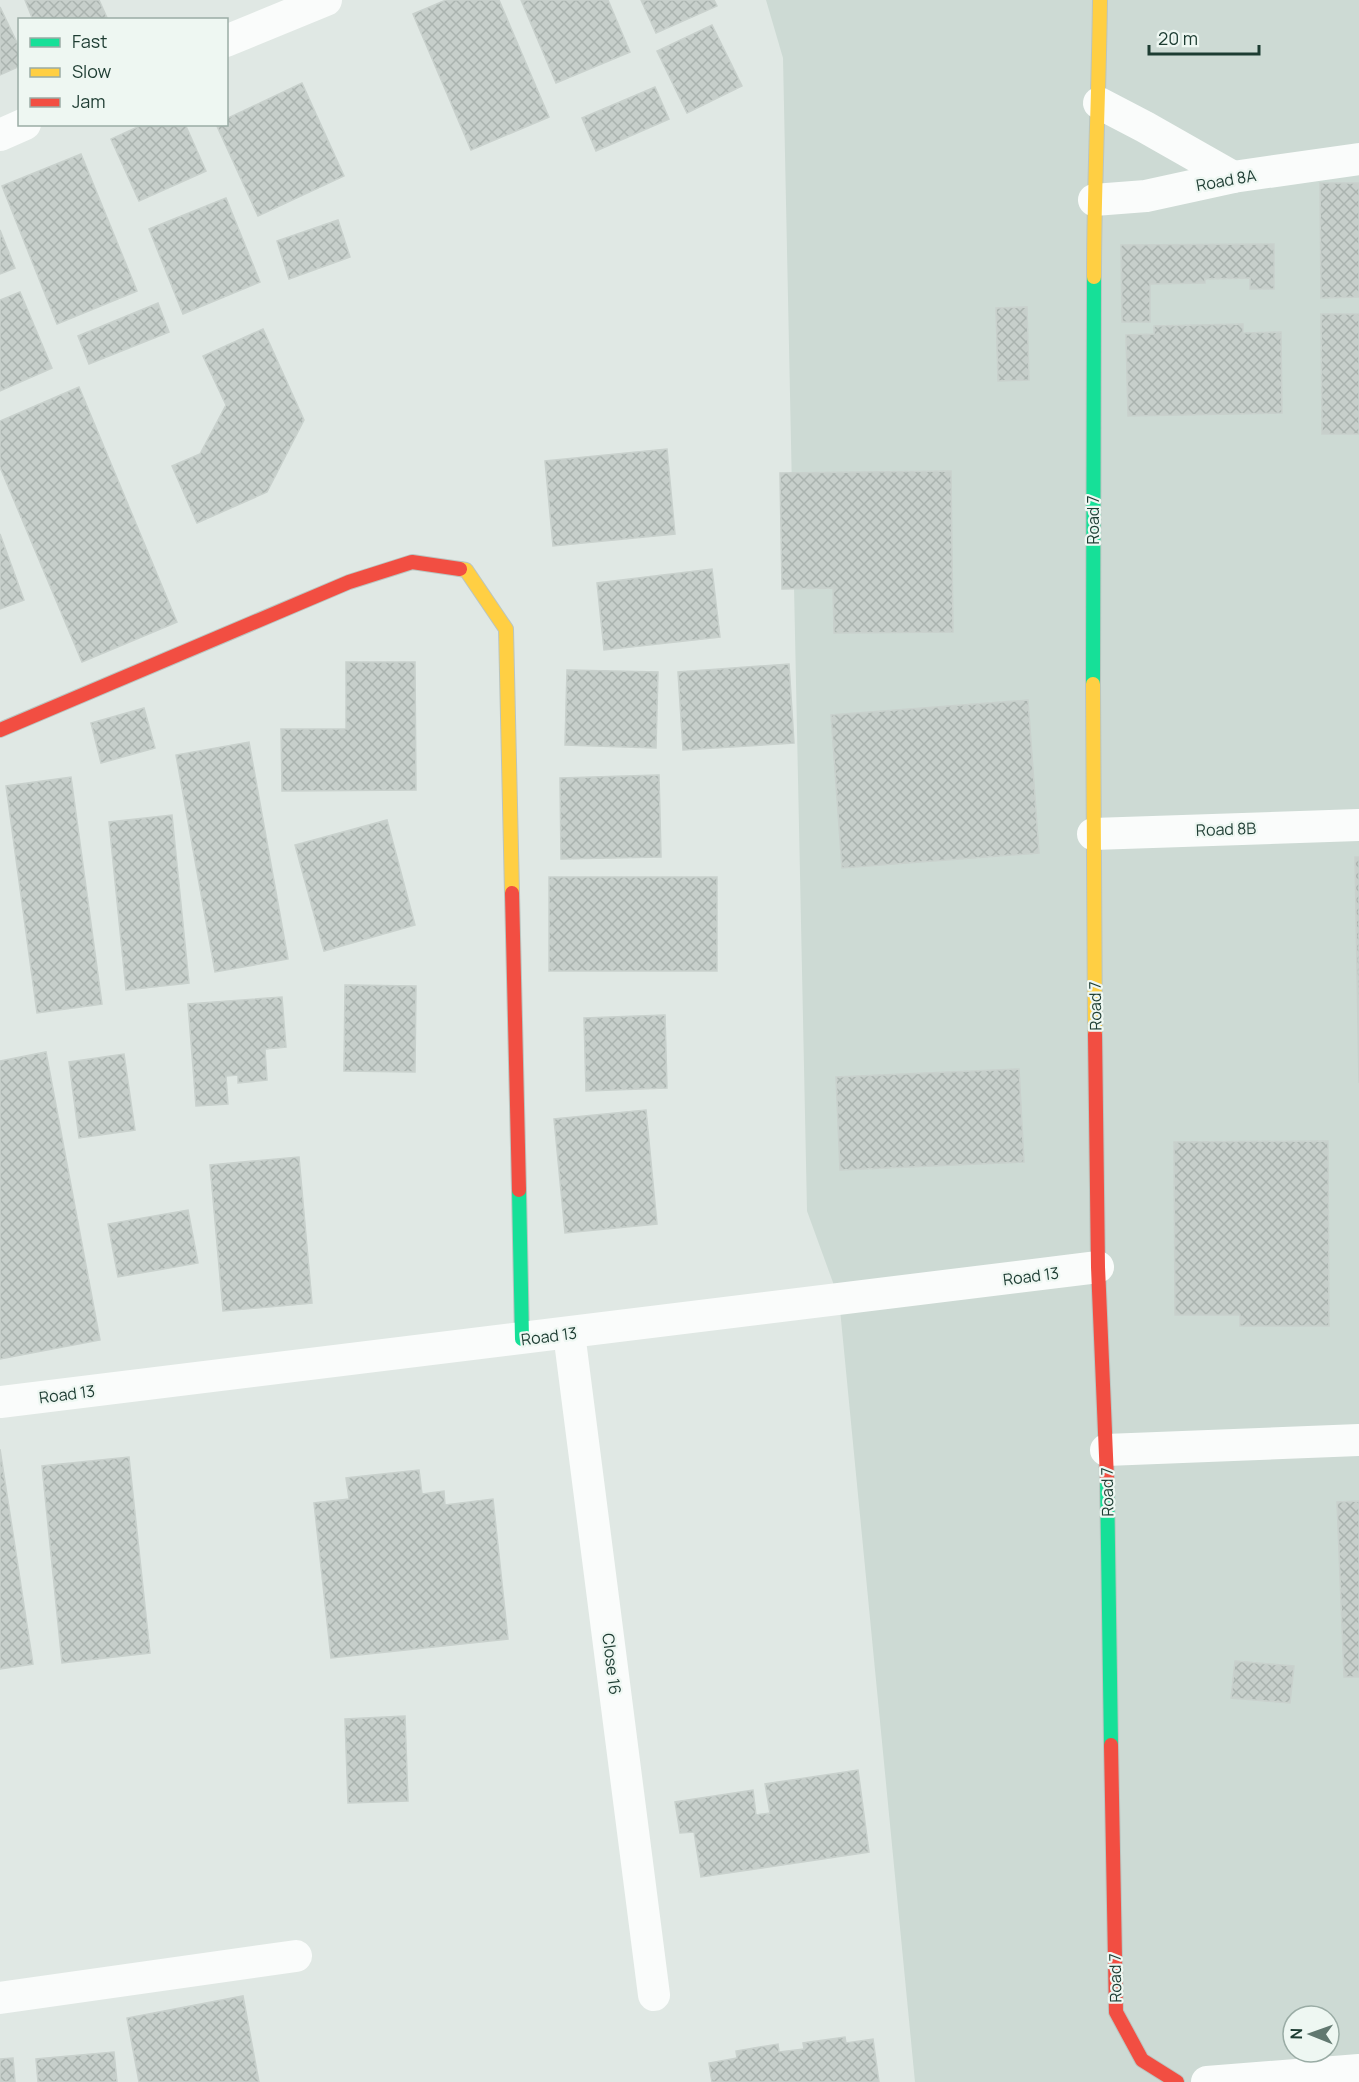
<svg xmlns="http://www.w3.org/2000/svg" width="1359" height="2082" font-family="Manrope,sans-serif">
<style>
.built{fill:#cddad4;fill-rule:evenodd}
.building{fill:url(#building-cross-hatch);stroke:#c9d1cd;stroke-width:1.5}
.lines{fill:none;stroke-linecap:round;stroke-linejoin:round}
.fast-casing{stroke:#bac5c0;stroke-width:16}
.slow-casing{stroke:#bac5c0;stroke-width:16}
.jam-casing{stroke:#bac5c0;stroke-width:16}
.street{stroke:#fafcfb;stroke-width:32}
.fast{stroke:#16e098;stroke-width:14}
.slow{stroke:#ffcf43;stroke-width:14}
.jam{stroke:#f24e42;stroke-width:14}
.labels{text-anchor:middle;stroke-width:4.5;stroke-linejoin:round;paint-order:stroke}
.street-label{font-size:16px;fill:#1d3c32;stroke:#eef7f2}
</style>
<defs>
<pattern id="building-cross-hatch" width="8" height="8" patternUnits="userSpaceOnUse" patternTransform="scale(1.5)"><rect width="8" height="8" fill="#c7cfcb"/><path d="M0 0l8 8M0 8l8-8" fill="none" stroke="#aab3af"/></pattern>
</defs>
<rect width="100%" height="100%" fill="#e0e8e4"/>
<path class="built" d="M766,0H1359V2082H915L839,1299L807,1211L783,58ZM1293,2016H1329V2052H1293Z"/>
<g class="building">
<polygon points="25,0 99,0 108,20 33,20"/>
<polygon points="446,0 499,0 549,117 471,150 413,14"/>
<polygon points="521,0 608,0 630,52 556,83"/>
<polygon points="641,0 714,0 717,6 656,33"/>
<polygon points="0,7 20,49 20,66 0,75"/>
<polygon points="712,25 742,86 687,113 657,51"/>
<polygon points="302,83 344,176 258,216 216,124 226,124 226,119"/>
<polygon points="655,87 669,119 596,151 582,118"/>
<polygon points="144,124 185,124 206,171 139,201 111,139"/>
<polygon points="81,154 137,291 57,324 2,186"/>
<polygon points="1320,183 1359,183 1359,297 1321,298"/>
<polygon points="226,198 260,282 183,314 149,229"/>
<polygon points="338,220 350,257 289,279 277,241"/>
<polygon points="0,230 15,268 0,274"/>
<polygon points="1274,244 1274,289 1250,289 1250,278 1205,279 1205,283 1150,284 1150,322 1122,322 1121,245"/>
<polygon points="20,292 52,368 0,391 0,300"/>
<polygon points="158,303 169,332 89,364 78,336"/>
<polygon points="1027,307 1029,380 998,381 996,308"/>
<polygon points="1321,314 1359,314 1359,434 1322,434"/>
<polygon points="1243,324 1243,333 1281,332 1282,413 1128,416 1126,335 1154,334 1154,326"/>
<polygon points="263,329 304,420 267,492 197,523 172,466 200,454 226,405 203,356"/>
<polygon points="79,387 177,622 82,662 0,467 0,421"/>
<polygon points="667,449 675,534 553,546 545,461"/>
<polygon points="951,471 953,632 834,633 833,588 782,589 780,473"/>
<polygon points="0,534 24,600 0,609"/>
<polygon points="712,569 720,637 604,650 597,583"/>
<polygon points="346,662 415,662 416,790 282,791 281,729 346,729"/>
<polygon points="789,664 794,743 683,750 678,672"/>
<polygon points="567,670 658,672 656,748 565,745"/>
<polygon points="1028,700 1039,853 842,868 831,715"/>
<polygon points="144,708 155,748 101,763 91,723"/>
<polygon points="249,742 288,959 215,972 176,755"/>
<polygon points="659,775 661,857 561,859 560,778"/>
<polygon points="71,777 102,1004 37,1013 6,786"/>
<polygon points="172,815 189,983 126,990 109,822"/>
<polygon points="387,820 415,925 324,951 295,845"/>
<polygon points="1355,857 1359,857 1359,1083"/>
<rect x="549" y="877" width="168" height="94"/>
<polygon points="345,985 416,986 415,1072 344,1071"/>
<polygon points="282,997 286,1047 265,1049 267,1080 238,1083 238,1075 226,1076 228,1104 196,1106 188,1004"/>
<polygon points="665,1015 667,1088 586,1091 584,1018"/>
<polygon points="46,1052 100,1340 0,1359 0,1061"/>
<polygon points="124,1054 135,1130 79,1138 69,1062"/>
<polygon points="1019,1069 1024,1162 840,1170 836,1077"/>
<polygon points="646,1110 657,1224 565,1233 554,1119"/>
<polygon points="1328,1141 1329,1326 1240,1326 1240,1315 1175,1315 1174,1142"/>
<polygon points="299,1157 312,1303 223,1311 210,1165"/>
<polygon points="188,1210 198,1263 118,1277 108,1224"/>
<polygon points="0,1449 33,1664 0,1669"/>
<polygon points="129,1457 150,1653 62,1663 42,1466"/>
<polygon points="419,1470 422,1494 444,1491 445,1505 493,1499 508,1639 331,1658 314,1503 349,1499 346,1478"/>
<polygon points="1359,1501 1359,1677 1344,1677 1337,1502"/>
<polygon points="1235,1661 1294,1666 1290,1703 1231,1698"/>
<polygon points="405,1716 408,1801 348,1803 345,1719"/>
<polygon points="858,1770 869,1852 701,1877 694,1832 680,1833 675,1802 753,1790 756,1815 770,1813 765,1784"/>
<polygon points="243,1996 259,2082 139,2082 127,2018"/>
<polygon points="845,2037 846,2043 873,2039 879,2082 712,2082 709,2063 737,2058 736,2051 778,2044 779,2052 804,2049 803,2043"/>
<polygon points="114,2052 117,2082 38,2082 36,2059"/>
<polygon points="13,2058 15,2082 0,2082 0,2059"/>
</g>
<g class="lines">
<defs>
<g id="fast">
<polyline points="1093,684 1094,277"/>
<polyline points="519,1190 522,1339"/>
<polyline points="1107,1479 1111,1745"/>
</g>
<g id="slow">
<path d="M1094,277C1094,185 1099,92 1100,0"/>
<polyline points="460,569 466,570 506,629 512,893"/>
<polyline points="1093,684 1095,1034"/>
</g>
<g id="jam">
<polyline points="0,730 349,582 412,562 460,569"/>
<polyline points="512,893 519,1190"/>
<polyline points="1095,1034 1098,1267 1107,1479"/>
<polyline points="1111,1745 1116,2012 1142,2060 1177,2082"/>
</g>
</defs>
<use href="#fast" class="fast-casing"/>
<use href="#slow" class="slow-casing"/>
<use href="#jam" class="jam-casing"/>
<g class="street">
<polyline points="226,41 326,0"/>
<polyline points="1099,103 1145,127 1233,177"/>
<polyline points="0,135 25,124"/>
<polyline points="1094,200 1146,196 1233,177 1359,159"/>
<polyline points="1093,834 1359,825"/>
<polyline points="569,1333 654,1995"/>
<polyline points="0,1402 1098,1267"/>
<polyline points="1106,1450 1359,1440"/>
<polyline points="0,1998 296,1956"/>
<polyline points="1207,2082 1359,2070"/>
</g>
<use href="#fast" class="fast"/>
<use href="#slow" class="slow"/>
<use href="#jam" class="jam"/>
</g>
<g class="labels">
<g class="street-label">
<text transform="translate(1226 180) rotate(-10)" y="6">Road 8A</text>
<text transform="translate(1093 520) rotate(-90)" y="6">Road 7</text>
<text transform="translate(1226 829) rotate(-2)" y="6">Road 8B</text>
<text transform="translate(1095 1006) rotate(-91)" y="6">Road 7</text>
<text transform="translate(1031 1276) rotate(-7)" y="6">Road 13</text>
<text transform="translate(549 1336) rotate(-7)" y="6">Road 13</text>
<text transform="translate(67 1394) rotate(-7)" y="6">Road 13</text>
<text transform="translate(1107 1492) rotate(-91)" y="6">Road 7</text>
<text transform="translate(612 1664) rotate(83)" y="6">Close 16</text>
<text transform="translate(1115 1978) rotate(-91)" y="6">Road 7</text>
</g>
</g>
<rect x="18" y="18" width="210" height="108" fill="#eef7f2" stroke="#9aaca5" stroke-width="1.5"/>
<rect x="30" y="38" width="30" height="9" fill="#16e098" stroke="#9aaca5" stroke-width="1.5"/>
<text x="72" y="48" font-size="18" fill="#1d3c32">Fast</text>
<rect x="30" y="68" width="30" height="9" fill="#ffcf43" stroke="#9aaca5" stroke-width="1.5"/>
<text x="72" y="78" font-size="18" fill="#1d3c32">Slow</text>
<rect x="30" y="98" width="30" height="9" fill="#f24e42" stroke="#9aaca5" stroke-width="1.5"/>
<text x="72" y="108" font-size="18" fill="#1d3c32">Jam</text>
<g transform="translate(1311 2034) rotate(271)"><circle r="28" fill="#eef7f2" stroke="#9aaca5" stroke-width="1.5"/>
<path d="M0-4.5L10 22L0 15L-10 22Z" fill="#617870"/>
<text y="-9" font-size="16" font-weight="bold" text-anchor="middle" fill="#1d3c32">N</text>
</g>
<path d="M1149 45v9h110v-9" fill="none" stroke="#1d3c32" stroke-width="3"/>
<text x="1158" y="45" font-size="18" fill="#1d3c32" stroke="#eef7f2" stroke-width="4.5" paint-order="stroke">20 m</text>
</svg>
